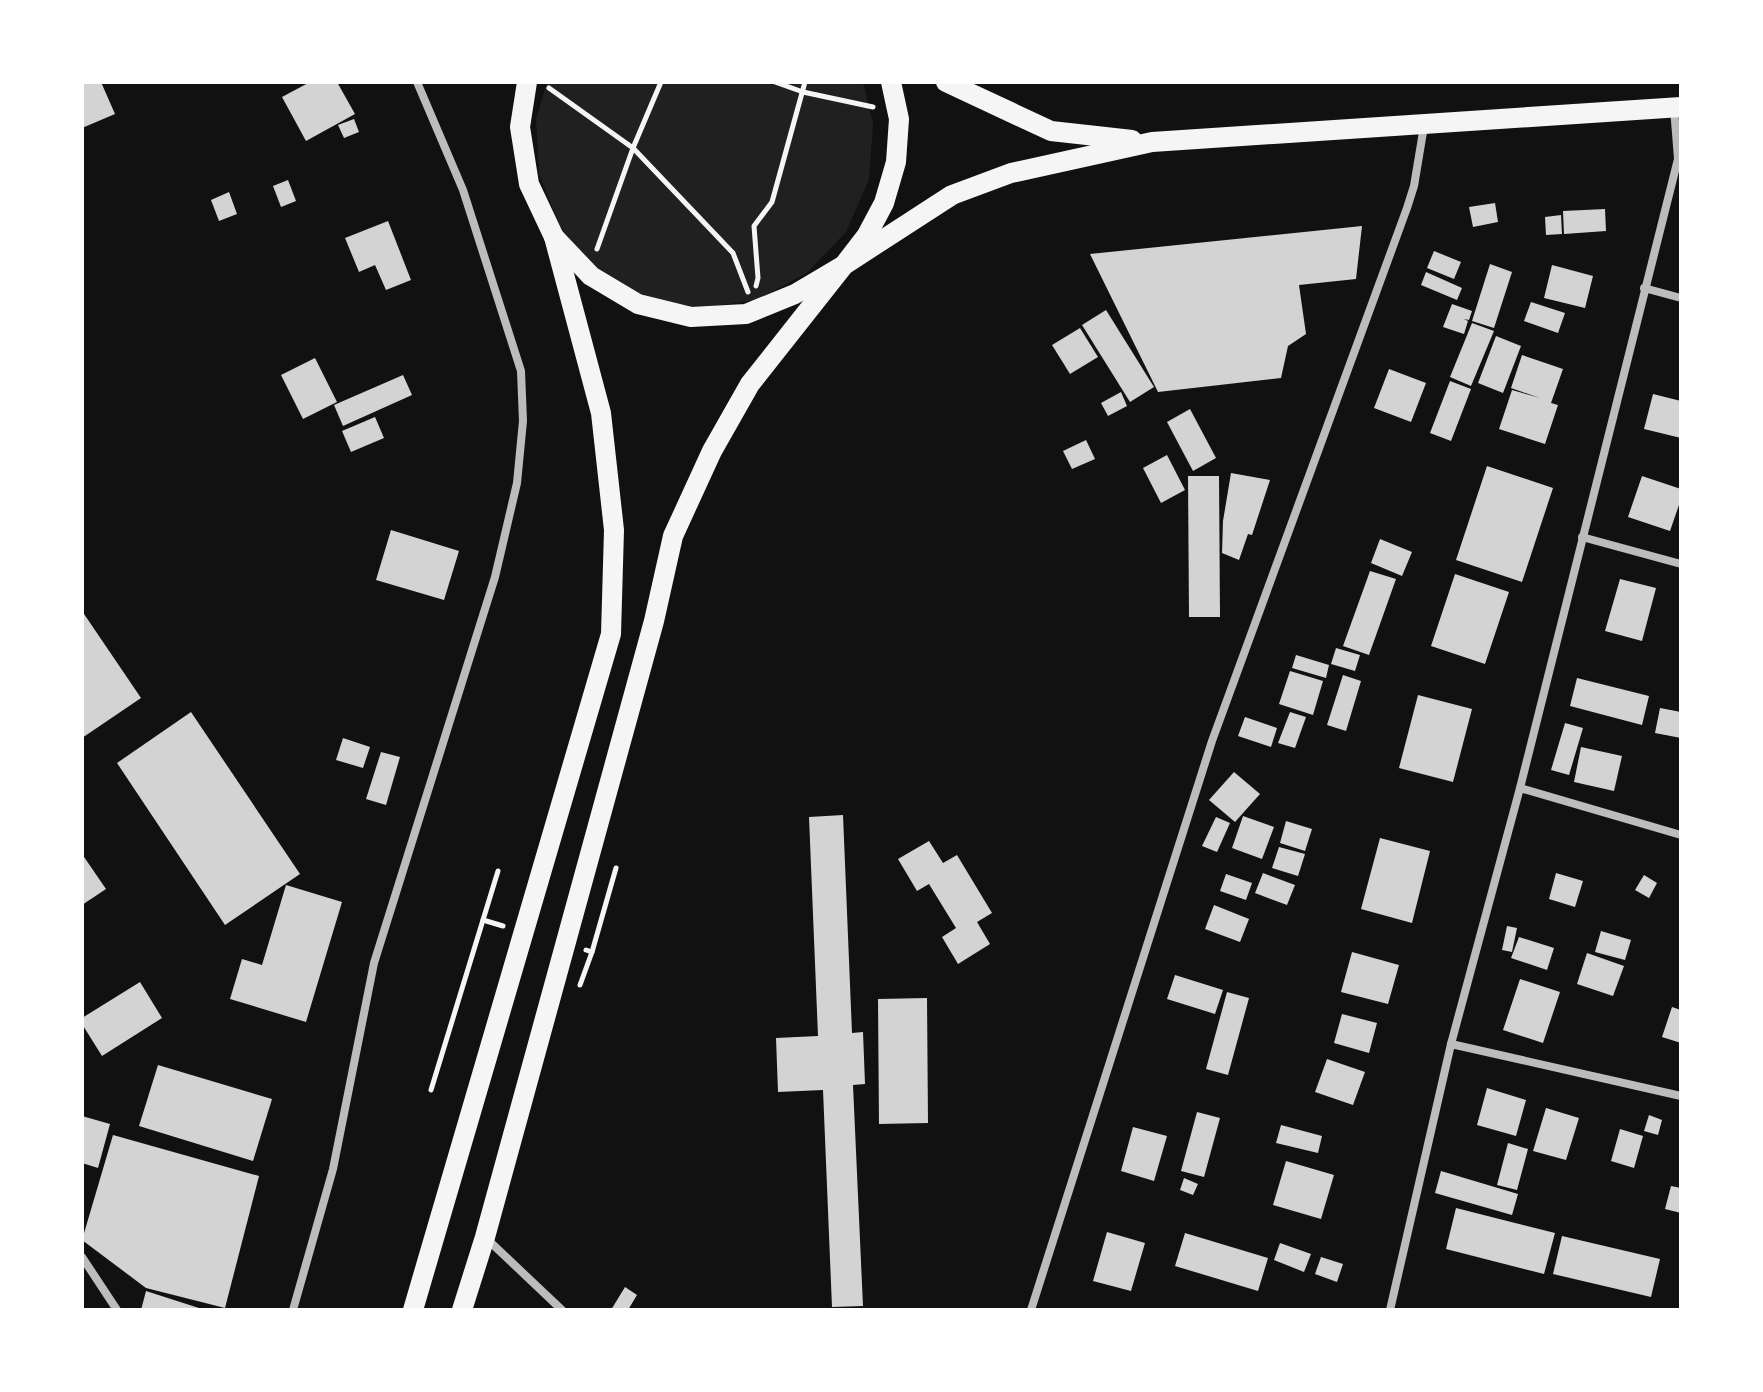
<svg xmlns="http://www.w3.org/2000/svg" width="1763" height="1392" font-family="Roboto,sans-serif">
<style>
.green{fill:#202020}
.building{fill:#d3d3d3}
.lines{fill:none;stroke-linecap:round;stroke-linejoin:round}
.path{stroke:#f5f5f5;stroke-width:5}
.minor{stroke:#bcbcbc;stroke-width:8}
.trunk{stroke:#f5f5f5;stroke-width:20}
</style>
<rect width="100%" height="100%" fill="#111"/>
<polygon class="green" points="547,82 863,82 873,124 869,180 846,232 807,273 757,300 701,308 646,298 597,270 560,227 539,174 536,119"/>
<g class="building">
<polygon points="82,82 101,82 115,114 82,128"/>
<polygon points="310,82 337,82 355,114 306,141 282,97"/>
<polygon points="354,119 359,132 344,138 338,125"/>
<polygon points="288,180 296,201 281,207 273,186"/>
<polygon points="229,192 237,214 219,221 211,200"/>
<polygon points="1495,203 1498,222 1473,227 1469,207"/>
<polygon points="1605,209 1606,231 1564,234 1563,211"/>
<polygon points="1561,215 1562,234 1546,235 1545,217"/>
<polygon points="388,221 411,280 386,290 375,265 359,272 345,238"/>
<polygon points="1362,226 1356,279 1299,285 1306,334 1288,346 1281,378 1158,392 1090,254"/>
<polygon points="1434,251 1461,262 1454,279 1427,268"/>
<polygon points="1490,264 1512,272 1494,328 1472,321"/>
<polygon points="1552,265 1593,276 1585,308 1544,298"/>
<polygon points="1426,272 1462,288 1457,300 1421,285"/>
<polygon points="1531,302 1565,313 1558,333 1524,321"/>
<polygon points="1452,304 1472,311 1469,320 1464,319 1468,321 1464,334 1443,327"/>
<polygon points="1106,310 1154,387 1130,402 1082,325"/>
<polygon points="1472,323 1494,331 1471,386 1450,377"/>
<polygon points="1080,328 1098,357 1070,374 1052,345"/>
<polygon points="1496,336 1521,346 1503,393 1478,383"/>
<polygon points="1522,355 1563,369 1551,403 1558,405 1545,444 1499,429 1512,390 1540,398 1511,388"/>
<polygon points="315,358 337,402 303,419 281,375"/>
<polygon points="1389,369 1426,383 1411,422 1374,408"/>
<polygon points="403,375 412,395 343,426 334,405"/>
<polygon points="1450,381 1471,389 1451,441 1430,433"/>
<polygon points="1121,392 1127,406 1108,416 1101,403"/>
<polygon points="1653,394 1681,401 1681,438 1644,429"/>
<polygon points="1190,409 1216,458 1193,471 1167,422"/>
<polygon points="375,417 384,438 351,452 342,431"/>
<polygon points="1086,440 1095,459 1072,469 1063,451"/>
<polygon points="1167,455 1185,490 1161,503 1143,468"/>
<polygon points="1487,466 1553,488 1522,582 1456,560"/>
<polygon points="1231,473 1270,480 1252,535 1248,534 1239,560 1222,553 1223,521"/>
<polygon points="1188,476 1219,476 1220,617 1189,617"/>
<polygon points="1642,476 1681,489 1681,499 1670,531 1628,517"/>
<polygon points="391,530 459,551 444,600 376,580"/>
<polygon points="1380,539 1412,552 1402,576 1371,563"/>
<polygon points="1370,571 1396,579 1369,655 1343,646"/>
<polygon points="1455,574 1509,592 1485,664 1431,646"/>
<polygon points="1620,579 1656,588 1642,641 1605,631"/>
<polygon points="82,611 141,698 82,738"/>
<polygon points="1336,648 1360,655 1355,671 1331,664"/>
<polygon points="1296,655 1329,665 1326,678 1292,668"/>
<polygon points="1290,671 1323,681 1313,715 1279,704"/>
<polygon points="1343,675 1361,681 1346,731 1327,725"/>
<polygon points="1577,678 1649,696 1642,725 1570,706"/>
<polygon points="1418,695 1472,709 1453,782 1399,768"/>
<polygon points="1660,708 1681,712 1681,738 1655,733"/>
<polygon points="191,712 300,874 225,925 117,763"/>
<polygon points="1290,712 1306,717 1295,748 1278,743"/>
<polygon points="1245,717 1277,728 1271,747 1238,736"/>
<polygon points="1565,723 1583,728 1569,775 1551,770"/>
<polygon points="343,738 370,747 363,768 336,760"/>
<polygon points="1581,747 1622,756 1614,791 1574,782"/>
<polygon points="381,752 400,757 386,805 366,799"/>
<polygon points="1234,772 1260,794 1235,822 1209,800"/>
<polygon points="843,815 852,1033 863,1032 865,1084 853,1085 863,1306 832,1307 823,1090 778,1092 776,1038 818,1036 809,817"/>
<polygon points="1243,816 1274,827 1262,859 1232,848"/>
<polygon points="1216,817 1230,823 1217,852 1202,846"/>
<polygon points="1286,821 1312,829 1305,851 1280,843"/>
<polygon points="1380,838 1430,851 1412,923 1361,909"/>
<polygon points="929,841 943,863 957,855 992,913 977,922 990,944 958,964 942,937 956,928 929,884 917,891 898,859"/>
<polygon points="1279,847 1305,854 1298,876 1272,868"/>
<polygon points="82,854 106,889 82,905"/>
<polygon points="1263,873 1295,885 1287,905 1255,893"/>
<polygon points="1556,873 1583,881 1575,907 1549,899"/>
<polygon points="1226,874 1252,883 1246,900 1220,891"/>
<polygon points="1644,875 1657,883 1649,898 1635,890"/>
<polygon points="286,885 342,902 306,1022 230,999 242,959 262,965"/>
<polygon points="1214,905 1249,919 1240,942 1205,929"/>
<polygon points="1507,926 1517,928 1512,952 1502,950"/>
<polygon points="1601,931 1631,940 1625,960 1595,952"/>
<polygon points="1519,937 1554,948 1547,970 1511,958"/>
<polygon points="1352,952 1399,965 1388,1004 1341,992"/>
<polygon points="1587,953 1624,966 1613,996 1577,984"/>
<polygon points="1175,975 1223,990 1215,1014 1167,999"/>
<polygon points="1520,979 1560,992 1543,1043 1503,1030"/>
<polygon points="140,982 162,1018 102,1056 82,1024 82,1018"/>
<polygon points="1227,992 1249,998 1228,1075 1206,1069"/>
<polygon points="927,998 928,1123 879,1124 878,999"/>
<polygon points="1672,1007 1681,1010 1681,1043 1662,1037"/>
<polygon points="1342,1014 1377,1023 1369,1053 1334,1043"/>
<polygon points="1327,1059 1365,1072 1353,1105 1315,1092"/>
<polygon points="158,1065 272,1099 253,1161 139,1126"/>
<polygon points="1487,1088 1526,1100 1516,1136 1477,1125"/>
<polygon points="1546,1108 1579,1118 1566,1160 1533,1151"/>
<polygon points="1197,1112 1220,1118 1204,1177 1181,1171"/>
<polygon points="1649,1115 1662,1120 1658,1135 1644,1131"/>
<polygon points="82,1116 110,1124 98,1168 82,1163"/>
<polygon points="1281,1125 1322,1136 1318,1153 1276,1143"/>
<polygon points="1133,1127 1167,1136 1154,1181 1121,1171"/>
<polygon points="1620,1129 1643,1136 1634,1168 1611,1161"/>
<polygon points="113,1135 259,1176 225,1308 146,1288 82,1240"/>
<polygon points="1508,1143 1528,1149 1517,1190 1497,1185"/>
<polygon points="1286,1161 1334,1175 1321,1219 1273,1205"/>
<polygon points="1441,1171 1518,1194 1512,1215 1435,1193"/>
<polygon points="1184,1178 1198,1184 1193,1195 1180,1190"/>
<polygon points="1671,1186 1681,1188 1681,1213 1665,1209"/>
<polygon points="1456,1208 1555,1233 1544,1274 1446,1249"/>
<polygon points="1107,1232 1145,1243 1131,1291 1093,1281"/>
<polygon points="1185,1233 1268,1258 1258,1291 1175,1266"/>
<polygon points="1562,1236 1660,1259 1651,1297 1553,1274"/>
<polygon points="1280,1243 1311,1254 1304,1272 1274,1260"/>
<polygon points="1321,1257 1343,1264 1337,1282 1315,1274"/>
<polygon points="625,1287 637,1295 628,1310 611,1310"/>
<polygon points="146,1291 202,1309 202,1310 141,1310"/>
</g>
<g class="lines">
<g class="path">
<polyline points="775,82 803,92 873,107"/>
<polyline points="549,88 633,148 733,253 748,292"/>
<polyline points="597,249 633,148 661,82"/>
<polyline points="756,286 758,278 754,226 772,202 805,82"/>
<polyline points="483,920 498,871"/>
<polyline points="586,950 592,952 616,868"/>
<polyline points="580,985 592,952"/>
<polyline points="431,1090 483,920 503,926"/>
</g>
<g class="minor">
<polyline points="1644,288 1681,298"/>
<polyline points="1582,537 1681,564"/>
<polyline points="1520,788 1681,835"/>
<polyline points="1451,1044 1681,1096"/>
<polyline points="487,1239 562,1310"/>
<polyline points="82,1257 117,1310"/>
<polyline points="293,1310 333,1169 374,963 495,577 517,483 523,421 521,371 463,190 417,82"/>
<polyline points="1031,1310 1212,741 1407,208 1414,186 1424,126"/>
<polyline points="1390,1310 1451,1044 1520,788 1678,159 1674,108"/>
</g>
<g class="trunk">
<polyline points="527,82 520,127 529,184 554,237 591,276 638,304 691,317 746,314 795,294 844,265 867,235 884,203 896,162 899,119 891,82"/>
<polyline points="946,82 1051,131 1132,140"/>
<polyline points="413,1310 611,634 614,530 601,413 554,237"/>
<polyline points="462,1310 485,1237 654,621 673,536 712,451 750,384 844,265 952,195 1011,173 1152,142 1681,107"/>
</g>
</g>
<rect width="1763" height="1392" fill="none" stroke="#ffffff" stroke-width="168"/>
</svg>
